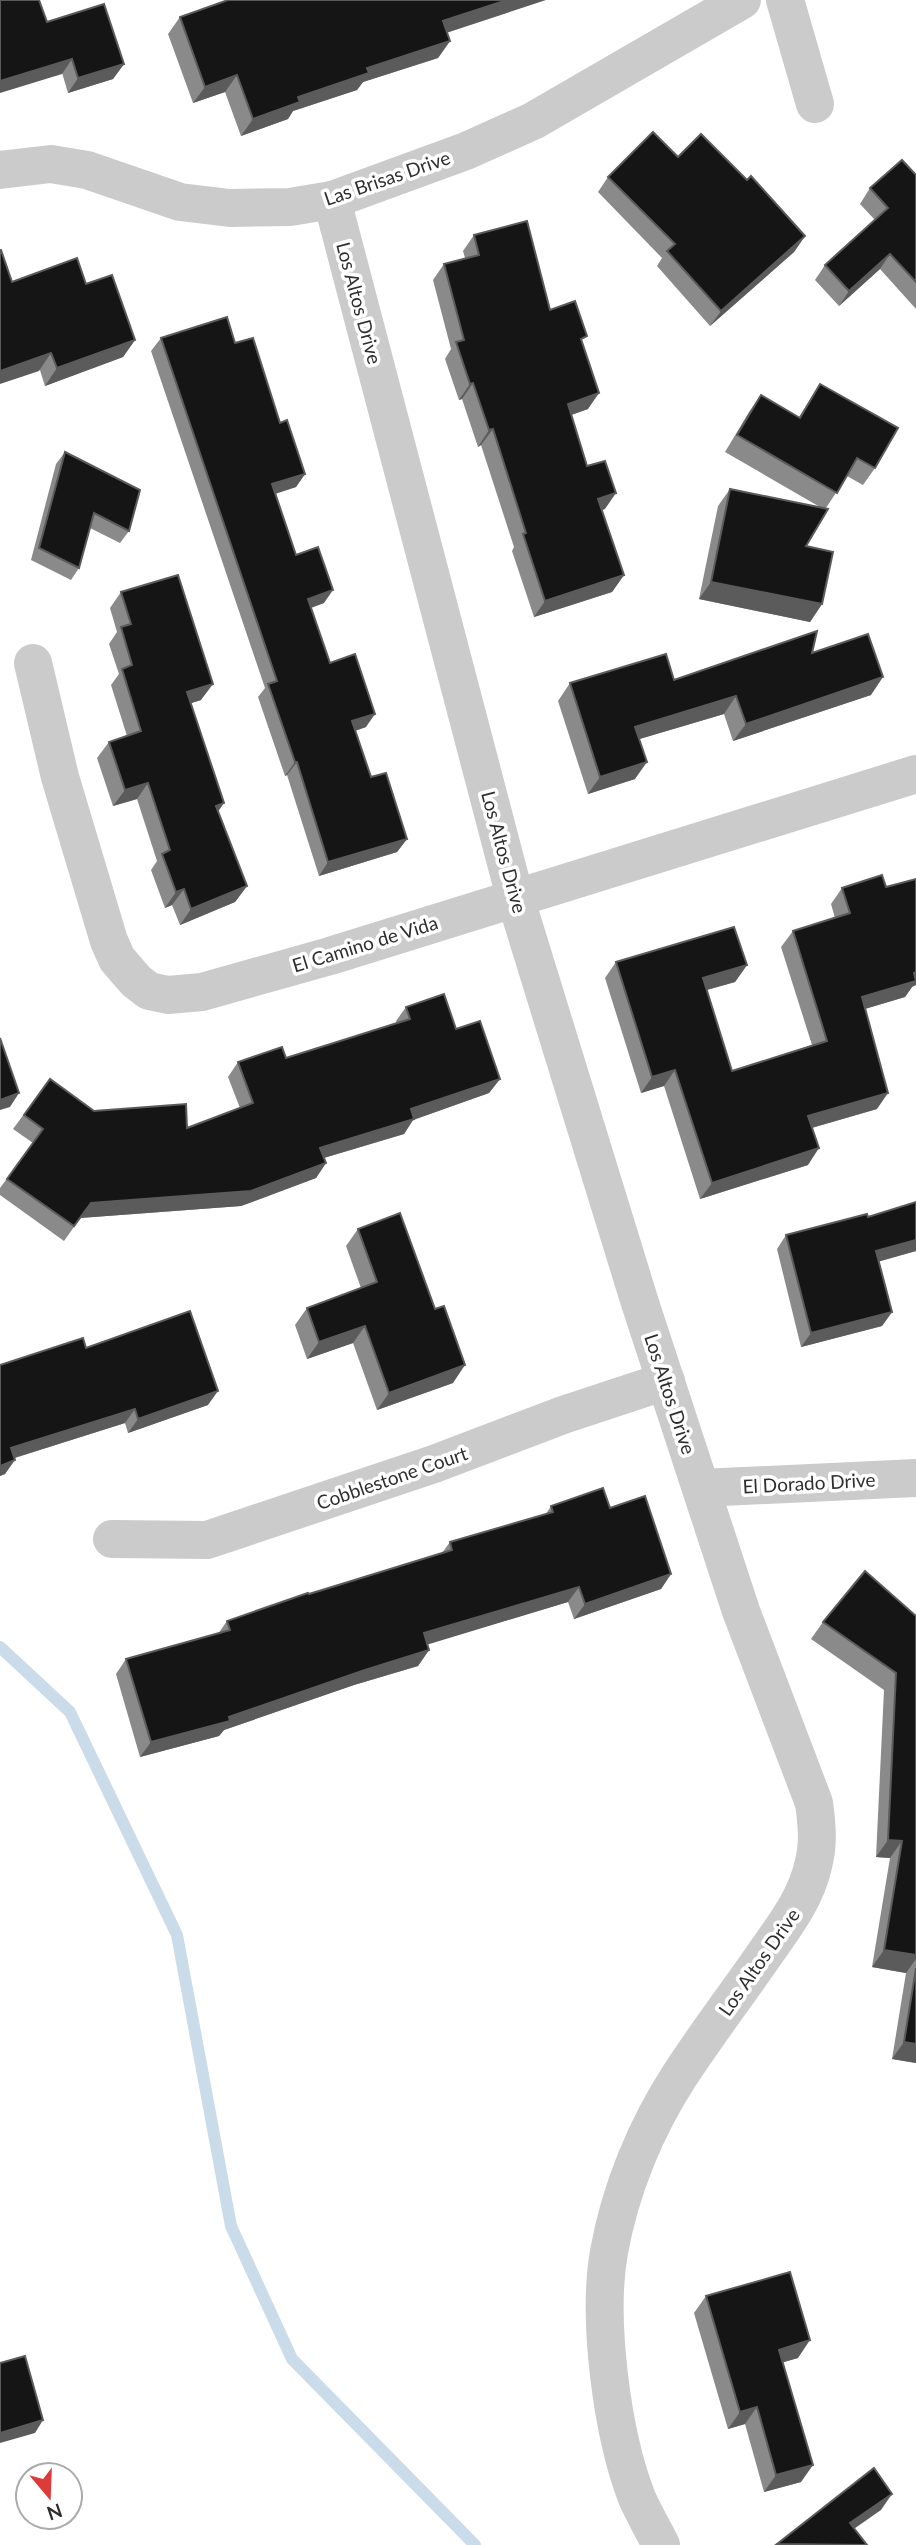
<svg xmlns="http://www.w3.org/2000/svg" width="916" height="2545" font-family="Lato,sans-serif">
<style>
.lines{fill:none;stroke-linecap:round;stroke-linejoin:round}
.stream{stroke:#cadbea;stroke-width:12}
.street{stroke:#cbcbcb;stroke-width:38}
.wall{fill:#8a8a8a}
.shaded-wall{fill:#5b5b5b}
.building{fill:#151515;stroke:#5b5b5b;stroke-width:2}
.labels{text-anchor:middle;stroke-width:7;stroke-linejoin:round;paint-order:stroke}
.street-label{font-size:19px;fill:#2e2e2e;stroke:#fff}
</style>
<rect width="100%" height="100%" fill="#fff"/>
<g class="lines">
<polyline class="stream" points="0,1647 70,1712 177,1935 231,2226 292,2359 475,2545"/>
<g class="street">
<polyline points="785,0 815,104"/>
<polyline points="0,170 51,164 87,170 180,202 230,208 290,207 332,200 466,151 533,121 742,0"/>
<path d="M332,200L515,897L640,1303L741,1611L814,1803C817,1825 819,1844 813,1866C805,1901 782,1929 762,1958C735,1997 706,2035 680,2075C646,2127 620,2190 609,2252C597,2319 612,2434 637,2498C644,2514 653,2529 661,2545"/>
<polyline points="33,663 60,777 109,941 117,959 136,981 149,991 168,995 202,992 330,956 916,774"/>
<polyline points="701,1488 916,1478"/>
<polyline points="112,1539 207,1540 434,1464 563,1415 666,1381"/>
</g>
</g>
<g class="wall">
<polygon points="180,17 447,33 450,41 438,58 363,82 357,90 293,111 288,119 241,136 225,92 193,103 168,34"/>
<polygon points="47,22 124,64 113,79 68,93"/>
<polygon points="678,157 747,180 805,236 794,252 710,326 657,266 662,258 598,192 608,177"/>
<polygon points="916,175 916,309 880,269 839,306 815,280 825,265 875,220 860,204 870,188"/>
<polygon points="474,235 583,343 588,409 571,415 587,466 605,509 602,510 624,575 612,592 534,617 512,551 514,547 481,445 478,447 462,399 459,400 445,359 451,349 433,280 444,264 465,258 463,251"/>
<polygon points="12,282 86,284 135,340 123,357 45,386"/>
<polygon points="161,338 235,343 280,423 305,474 296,487 275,494 296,555 324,603 311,608 330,663 366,727 355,731 371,777 407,839 397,852 319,876 287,775 285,776 258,697 265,688 151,351"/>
<polygon points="820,384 875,468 863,485 847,476 826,508 806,546 822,604 810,622 699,599 718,506 730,489 820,507 725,452 749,412 761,395 799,417"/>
<polygon points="65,452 129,531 120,543 90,528 79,568 71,580 31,560 56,464"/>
<polygon points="121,592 201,700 191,703 218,812 247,886 235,902 180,925 172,905 165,908 151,870 157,861 137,799 113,806 97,758 109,742 127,736 111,685 119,674 109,644 117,632 110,608"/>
<polygon points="812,653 871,695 733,741 724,714 639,739 635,779 588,794 558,701 570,683 674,680"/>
<polygon points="842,888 912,987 905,997 865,1009 877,1109 812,1128 808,1165 700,1199 664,1086 641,1093 605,978 616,962 747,965 735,982 707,990 732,1071 812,1045 781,947 793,931 835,918 831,904"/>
<polygon points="406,1007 456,1029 500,1079 489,1093 413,1120 404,1134 324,1158 326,1163 316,1178 241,1206 80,1218 64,1241 0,1195 0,1188 33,1143 13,1129 50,1079 94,1111 187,1128 240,1108 228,1077 238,1062 286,1058 397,1024 396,1021"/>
<polygon points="916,1202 916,1251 879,1261 892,1312 882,1326 801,1347 777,1249 786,1235 868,1217"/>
<polygon points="358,1229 435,1309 453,1383 377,1410 353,1343 307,1359 295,1325 307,1308 361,1288 346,1246"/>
<polygon points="86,1348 208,1405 128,1433 125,1423 15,1458 5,1474 0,1476 0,1365"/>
<polygon points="551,1506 610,1508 671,1574 661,1589 574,1619 568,1602 427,1644 429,1650 418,1666 354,1685 224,1730 219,1736 140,1757 116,1674 126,1659 218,1634 227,1621 442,1553 450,1542 546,1514"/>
<polygon points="916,1616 916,2063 892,2059 906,1973 872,1967 890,1858 876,1857 884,1690 811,1639 823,1622"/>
<polygon points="706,2296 798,2358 783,2362 801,2482 764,2492 745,2424 728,2429 694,2313"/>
</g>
<g class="shaded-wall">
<polygon points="507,0 546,0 431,38 443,21"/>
<polygon points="450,41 438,58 363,82 357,90 293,111 288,119 241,136 253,119 298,97 367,68"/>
<polygon points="72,59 62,74 0,93 0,81"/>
<polygon points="124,64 113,79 68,93 78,78"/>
<polygon points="237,75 225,92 193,103 205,87"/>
<polygon points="805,236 794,252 710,326 721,311"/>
<polygon points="890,254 880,269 839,306 849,291"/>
<polygon points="135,340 123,357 45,386 57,368"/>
<polygon points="51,353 39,371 0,384 0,371"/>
<polygon points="473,383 462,399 459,400 470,384"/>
<polygon points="599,393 588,409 557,420 568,404"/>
<polygon points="493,429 481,445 478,447 489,430"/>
<polygon points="305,474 296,487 262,498 272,484"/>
<polygon points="616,493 605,509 587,515 598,499"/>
<polygon points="624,575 612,592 534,617 545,601"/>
<polygon points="711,582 822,604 810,622 699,599"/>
<polygon points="333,590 324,603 299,612 308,599"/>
<polygon points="883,677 871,695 733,741 746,724"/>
<polygon points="213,684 201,700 176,708 187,692"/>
<polygon points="736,696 724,714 623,744 635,727"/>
<polygon points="375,714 366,727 343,735 352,721"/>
<polygon points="295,762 297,762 287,775 285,776"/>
<polygon points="647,762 635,779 588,794 600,777"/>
<polygon points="148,783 137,799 113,806 125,790"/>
<polygon points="224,803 213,819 216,806"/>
<polygon points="407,839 397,852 319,876 328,862"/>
<polygon points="247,886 235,902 180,925 191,909"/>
<polygon points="184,889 172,905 165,908 176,892"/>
<polygon points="747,965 735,982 692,994 703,978"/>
<polygon points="916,972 916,985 912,987 905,997 851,1013 862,997"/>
<polygon points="675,1070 664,1086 641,1093 652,1077"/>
<polygon points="500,1079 489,1093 413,1120 404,1134 310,1162 320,1148 411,1109"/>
<polygon points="19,1093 10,1107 0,1110 0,1100"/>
<polygon points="888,1093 877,1109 797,1132 808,1116"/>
<polygon points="819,1148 808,1165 700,1199 712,1183"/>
<polygon points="326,1163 316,1178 241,1206 80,1218 64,1241 91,1203"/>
<polygon points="916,1240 916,1251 867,1265 876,1251"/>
<polygon points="892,1312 882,1326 801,1347 811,1333"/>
<polygon points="365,1326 353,1343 307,1359 319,1342"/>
<polygon points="465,1365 453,1383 377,1410 389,1393"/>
<polygon points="218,1391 208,1405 128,1433 138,1419"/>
<polygon points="135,1409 125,1423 1,1462 11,1448"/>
<polygon points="15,1460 5,1474 0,1476 0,1466"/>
<polygon points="671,1574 661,1589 574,1619 585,1604"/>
<polygon points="579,1587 568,1602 413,1649 424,1633"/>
<polygon points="429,1650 418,1666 354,1685 224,1730 219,1736 140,1757 151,1742 365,1670"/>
<polygon points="888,1840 902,1841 890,1858 876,1857"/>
<polygon points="884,1950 916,1955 916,1959 906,1973 872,1967"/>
<polygon points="904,2042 916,2044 916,2063 892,2059"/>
<polygon points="810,2340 798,2358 767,2367 779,2350"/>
<polygon points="757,2407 745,2424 728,2429 740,2412"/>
<polygon points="43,2420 35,2433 0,2443 0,2433"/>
<polygon points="813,2465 801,2482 764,2492 776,2475"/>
<polygon points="892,2494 881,2510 838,2540 850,2523"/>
</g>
<g class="building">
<polygon points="0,0 39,0 47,22 104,4 124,64 78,78 72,59 0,81"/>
<polygon points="228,0 507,0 443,21 450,41 367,68 369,73 298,97 300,102 253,119 237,75 205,87 180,17"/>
<polygon points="653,132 678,157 701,134 747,180 751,176 805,236 721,311 667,251 675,244 608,177"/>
<polygon points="902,160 916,175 916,282 890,254 849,291 825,265 888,208 870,188"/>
<polygon points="527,221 550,310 575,301 587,336 581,339 599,393 568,404 587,466 605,461 616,493 598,499 624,575 545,601 523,534 526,533 493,429 489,430 473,383 470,384 456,342 464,340 444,264 479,255 474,235"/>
<polygon points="0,250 1,250 12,282 77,258 86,284 112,275 135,340 57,368 51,353 0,371"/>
<polygon points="227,317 235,343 253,338 280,423 287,420 305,474 272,484 296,555 318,547 333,590 308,599 330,663 355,654 375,714 352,721 371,777 386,773 407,839 328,862 297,762 295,762 268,684 277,681 161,338"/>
<polygon points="820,384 898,428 875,468 857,458 837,493 737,435 761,395 800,418"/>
<polygon points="65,452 140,490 129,531 94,513 79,568 39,548"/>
<polygon points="730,489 828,509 806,546 833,552 822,604 711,582"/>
<polygon points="178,575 213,684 187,692 224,803 216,806 247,886 191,909 184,889 176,892 162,854 170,850 148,783 125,790 109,742 141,731 122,669 132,665 121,627 131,624 121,592"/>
<polygon points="817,631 812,653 868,634 883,677 746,724 736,696 635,727 647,762 600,777 570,683 666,654 674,680"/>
<polygon points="882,875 886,887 916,879 916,972 914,973 916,981 862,997 888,1093 808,1116 819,1148 712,1183 675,1070 652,1077 616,962 734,927 747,965 703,978 732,1071 827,1041 793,931 850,913 842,888"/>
<polygon points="444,994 456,1029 480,1021 500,1079 411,1109 414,1119 320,1148 326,1163 251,1191 91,1203 74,1226 7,1179 43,1129 24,1115 50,1079 94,1111 186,1104 187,1128 253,1103 238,1062 282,1047 286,1058 410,1019 406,1007"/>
<polygon points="0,1038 19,1093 0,1100"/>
<polygon points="916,1202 916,1240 876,1251 892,1312 811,1333 786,1235 867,1214 868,1217"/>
<polygon points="400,1213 435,1309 444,1306 465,1365 389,1393 365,1326 319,1342 307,1308 377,1282 358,1229"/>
<polygon points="190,1311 218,1391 138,1419 135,1409 11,1448 15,1460 0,1466 0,1365 83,1338 86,1348"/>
<polygon points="603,1488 610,1508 645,1496 671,1574 585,1604 579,1587 424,1633 429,1650 365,1670 229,1717 230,1721 151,1742 126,1659 230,1630 227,1621 308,1593 309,1594 452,1550 450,1542 553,1512 551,1506"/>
<polygon points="865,1571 916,1616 916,1955 884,1950 902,1841 888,1840 896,1673 823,1622"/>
<polygon points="916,1968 916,2044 904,2042"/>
<polygon points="790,2272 810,2340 779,2350 813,2465 776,2475 757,2407 740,2412 706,2296"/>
<polygon points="25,2356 43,2420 0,2433 0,2363"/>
<polygon points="874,2468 892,2494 850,2523 867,2545 777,2544"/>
</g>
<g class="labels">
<g class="street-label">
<text transform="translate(387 178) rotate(-19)" y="7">Las Brisas Drive</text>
<text transform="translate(359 303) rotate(75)" y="7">Los Altos Drive</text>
<text transform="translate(504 852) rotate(75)" y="7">Los Altos Drive</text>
<text transform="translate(365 944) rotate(-17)" y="7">El Camino de Vida</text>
<text transform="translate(670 1394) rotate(72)" y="7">Los Altos Drive</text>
<text transform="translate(392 1478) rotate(-19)" y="7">Cobblestone Court</text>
<text transform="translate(809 1483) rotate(-3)" y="7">El Dorado Drive</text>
<text transform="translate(759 1962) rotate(-55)" y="7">Los Altos Drive</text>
</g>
</g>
<g transform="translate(49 2496) rotate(161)"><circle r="33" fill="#ffffff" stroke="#ababab" stroke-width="2"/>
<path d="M0-5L12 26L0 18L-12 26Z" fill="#dc3b39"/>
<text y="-10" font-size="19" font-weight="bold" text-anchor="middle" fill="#2e2e2e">N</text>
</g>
</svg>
